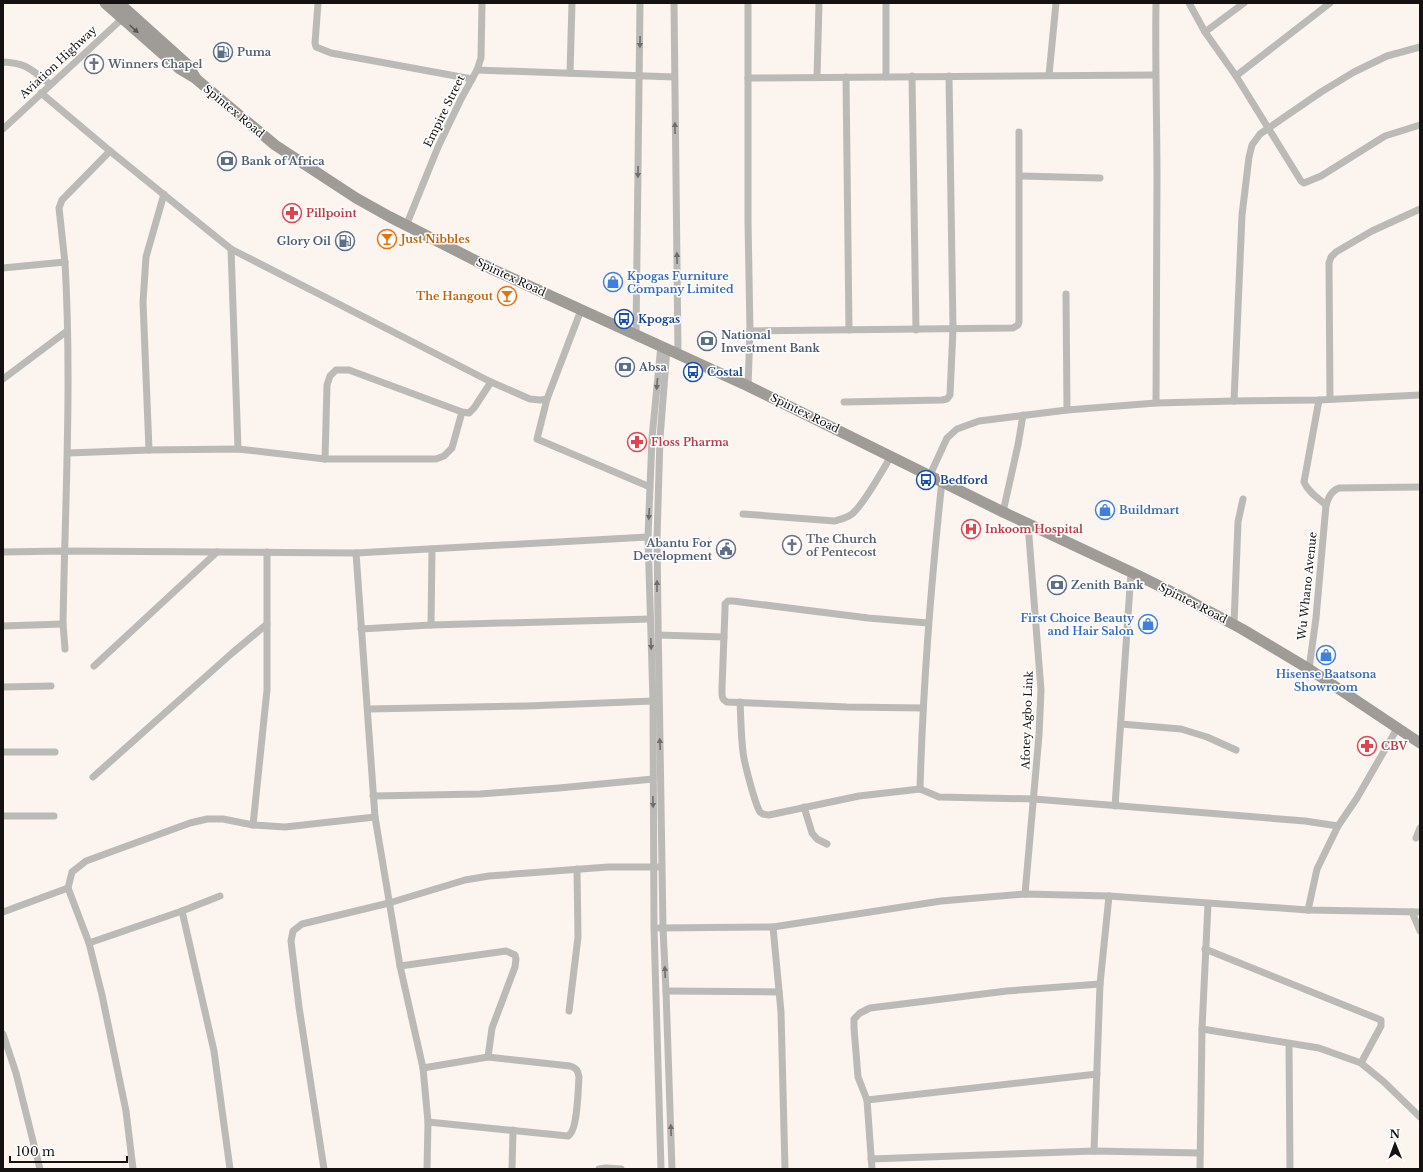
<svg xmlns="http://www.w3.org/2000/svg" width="1423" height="1172" font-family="'Libre Baskerville',serif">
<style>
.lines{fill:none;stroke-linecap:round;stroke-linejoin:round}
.minor{stroke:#bcbab7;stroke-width:7}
.secondary{stroke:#9f9c98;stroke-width:11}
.oneway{fill:#5a5654}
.oneway2{fill:#706e6c}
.labels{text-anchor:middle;stroke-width:3;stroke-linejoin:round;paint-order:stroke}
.service-label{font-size:11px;font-weight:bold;fill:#4e5e75;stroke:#fff;text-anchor:start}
.street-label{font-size:11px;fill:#141110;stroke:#fff}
.worship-label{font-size:11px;font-weight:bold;fill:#5b616d;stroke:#fff;text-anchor:start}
.health-label{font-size:11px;font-weight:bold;fill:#be3a42;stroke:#fff;text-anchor:start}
.food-label{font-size:11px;font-weight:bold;fill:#c56008;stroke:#fff;text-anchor:start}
.shop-label{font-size:11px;font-weight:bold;fill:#366cbe;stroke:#fff;text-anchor:start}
.transit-label{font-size:11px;font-weight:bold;fill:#164399;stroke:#fff;text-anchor:start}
</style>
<rect width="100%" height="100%" fill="#fbf4ef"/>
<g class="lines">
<g class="minor">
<polyline points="318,3 315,43 316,47 331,53 472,79"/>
<polyline points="674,3 678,353"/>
<polyline points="748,3 748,222 750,331 748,386"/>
<path d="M1156,3C1155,62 1157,120 1157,179C1157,254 1156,328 1156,403"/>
<polyline points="1189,3 1205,32 1236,76 1301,181 1304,183 1321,176 1385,136 1420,125"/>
<polyline points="1205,32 1244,3"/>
<path d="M3,62C28,63 31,70 50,84"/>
<polyline points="477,70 674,77"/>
<polyline points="570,73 572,3"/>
<polyline points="1049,75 1056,3"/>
<polyline points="912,76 916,330"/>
<polyline points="1236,76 1330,3"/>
<polyline points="817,77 819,3"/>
<polyline points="846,77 849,330"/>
<polyline points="886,77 886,3"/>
<polyline points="748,78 1155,75"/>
<polyline points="41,93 110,151 231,249 491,382 530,399 540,400 547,399 581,310"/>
<polyline points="3,129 125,16"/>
<polyline points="1020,176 1100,178"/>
<polyline points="406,226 438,147 461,99 477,70 481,58 482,3"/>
<polyline points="231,249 238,449"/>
<polyline points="3,268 65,262"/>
<polyline points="1066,294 1067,410"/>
<polyline points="750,331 1013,328 1018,325 1019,322 1019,132"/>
<polyline points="636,335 640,3"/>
<polyline points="661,345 652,438 648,537 653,701 654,928 661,1169"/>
<polyline points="667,348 660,438 657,538 658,619 663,928 666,991 672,1169"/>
<polyline points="3,379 67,331"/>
<polyline points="547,399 537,439 650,487"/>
<polyline points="1330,399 1329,263 1331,257 1336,252 1372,231 1420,209"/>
<path d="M1319,400L1304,482C1308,492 1318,498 1326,505"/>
<polyline points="1234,401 1242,215 1249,157 1252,145 1260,134 1321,92 1354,72 1387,56 1420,47"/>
<polyline points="844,402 942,400 947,399 950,395 953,329 949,76"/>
<polyline points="149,450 143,302 146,257 164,194"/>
<polyline points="68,453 149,450 238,449 325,459 436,459 444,456 452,448 462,412"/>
<polyline points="325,459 327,385 330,376 336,370 349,370 462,412 469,413 474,408 491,382"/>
<polyline points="930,475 947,438 957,429 979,421 1067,410 1156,403 1234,401 1319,400 1420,395"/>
<polyline points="1003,512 1018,445 1023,415"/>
<path d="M743,514L835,521C841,519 847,518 852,514C864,504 882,471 891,456"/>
<polyline points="3,552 64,551 356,553 648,537"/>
<polyline points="356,553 375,817 400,966 423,1068 428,1122 427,1169"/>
<polyline points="1234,624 1238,522 1243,499"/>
<polyline points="431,625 432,549"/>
<polyline points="3,626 63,624"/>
<polyline points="361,629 431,625 650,619"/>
<polyline points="658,635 724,637"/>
<path d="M65,649L63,624C65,504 72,383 65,263C63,244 61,226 59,208L62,200L110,151"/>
<polyline points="94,666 217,552"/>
<path d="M1309,669L1316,618L1326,505C1329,497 1331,491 1339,488L1420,487"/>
<polyline points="3,687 51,686"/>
<path d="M740,702C741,719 741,736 743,752C744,762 755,804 760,812C762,814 765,815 769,815L859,796L920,789L939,797L1034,799L1305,821L1338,826"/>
<path d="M923,708L847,707L727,702C721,699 722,695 722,688L725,609V604L728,601H733L868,618L928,623"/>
<polyline points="368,709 527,706 653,701"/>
<polyline points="1121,724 1181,729 1207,737 1236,750"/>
<polyline points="3,752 55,752"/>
<polyline points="93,777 231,654 267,624"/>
<path d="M920,789C923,686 931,583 942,481"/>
<polyline points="373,796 480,794 559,788 653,779"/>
<polyline points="1115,806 1131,572"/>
<polyline points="804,807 812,833 817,839 827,844"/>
<polyline points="3,816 54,816"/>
<polyline points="253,825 267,690 267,552"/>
<polyline points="1416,838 1420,828"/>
<polyline points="1025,894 1039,735 1041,690 1028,524"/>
<polyline points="1308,910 1317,869 1338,826 1357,798 1398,727"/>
<polyline points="182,911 214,1051 230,1169"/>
<polyline points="3,912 68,888"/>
<polyline points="1412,912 1420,931"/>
<polyline points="773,927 781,1012 785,1169"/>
<polyline points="659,928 773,927 941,901 1025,894 1109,896 1308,910 1420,912"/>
<polyline points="89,943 182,911 220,896"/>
<polyline points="1205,949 1381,1020 1381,1026 1361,1063"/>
<polyline points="400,966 506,951 515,955 516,959 515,967 492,1028 488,1057"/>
<polyline points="666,991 779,992"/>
<polyline points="569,1011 578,937 577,869"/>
<polyline points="1202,1029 1319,1048 1361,1063 1384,1082 1420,1117"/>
<polyline points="3,1034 16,1073 40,1169"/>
<polyline points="1289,1044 1290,1169"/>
<path d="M423,1068L488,1057L570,1066C577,1068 578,1071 579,1077C578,1088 578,1131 568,1136L428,1122"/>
<polyline points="867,1100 1097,1074"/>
<polyline points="1094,1151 1100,984 1109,896"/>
<polyline points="871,1159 1094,1151 1200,1153"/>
<polyline points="133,1169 126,1111 102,995 89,943 68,888 72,872 86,861 190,823 207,819 223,819 253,825 285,827 375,817"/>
<polyline points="324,1169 299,1007 291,941 293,931 302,924 389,903 465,880 489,876 608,867 658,867"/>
<polyline points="512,1169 513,1130"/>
<polyline points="599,1169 606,1168 621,1169"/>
<polyline points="872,1169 867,1100 858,1077 854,1028 854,1019 860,1013 870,1008 1007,991 1100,984"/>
<polyline points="1200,1169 1202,1029 1208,904"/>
</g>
<g class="secondary">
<polyline points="105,3 180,69 195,78 275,145 356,198 390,217 494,270 748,386 1003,512 1131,572 1188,600 1242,629 1309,669 1420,743"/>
<polyline points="119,3 188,65 195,77"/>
</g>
</g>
<defs><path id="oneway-solid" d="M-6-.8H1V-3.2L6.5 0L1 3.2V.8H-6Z"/></defs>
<use class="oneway" href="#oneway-solid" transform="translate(134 29) rotate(42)"/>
<g class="oneway2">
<use href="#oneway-solid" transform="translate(640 42) rotate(91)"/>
<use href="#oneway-solid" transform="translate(675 128) rotate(-91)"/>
<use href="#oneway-solid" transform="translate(638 172) rotate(91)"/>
<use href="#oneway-solid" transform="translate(677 258) rotate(-91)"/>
<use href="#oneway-solid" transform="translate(657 384) rotate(95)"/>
<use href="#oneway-solid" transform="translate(649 514) rotate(93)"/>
<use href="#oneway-solid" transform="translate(657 586) rotate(-90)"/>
<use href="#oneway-solid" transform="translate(651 644) rotate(88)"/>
<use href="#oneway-solid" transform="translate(660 744) rotate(-92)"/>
<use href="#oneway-solid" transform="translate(653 802) rotate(89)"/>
<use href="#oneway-solid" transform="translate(665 972) rotate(-93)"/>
<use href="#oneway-solid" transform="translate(671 1130) rotate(-92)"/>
</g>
<defs>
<symbol id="fuel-ring" viewBox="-11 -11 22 22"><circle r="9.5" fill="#fff" stroke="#5c6f8a" stroke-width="1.5"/><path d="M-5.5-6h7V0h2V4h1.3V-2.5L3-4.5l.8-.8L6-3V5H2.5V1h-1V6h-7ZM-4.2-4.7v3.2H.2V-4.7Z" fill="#5c6f8a"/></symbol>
<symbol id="church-ring" viewBox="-11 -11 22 22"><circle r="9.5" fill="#fff" stroke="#6b7280" stroke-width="1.5"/><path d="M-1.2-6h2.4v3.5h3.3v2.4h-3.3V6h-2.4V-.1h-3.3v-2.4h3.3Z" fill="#6b7280"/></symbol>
<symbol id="bank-ring" viewBox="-11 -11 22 22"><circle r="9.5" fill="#fff" stroke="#5c6f8a" stroke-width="1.5"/><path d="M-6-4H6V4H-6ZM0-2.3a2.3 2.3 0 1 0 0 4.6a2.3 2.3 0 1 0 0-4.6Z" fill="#5c6f8a"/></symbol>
<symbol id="pharmacy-ring" viewBox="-11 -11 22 22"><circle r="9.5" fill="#fff" stroke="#e0444e" stroke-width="1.5"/><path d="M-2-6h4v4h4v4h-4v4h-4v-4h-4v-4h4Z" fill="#e0444e"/></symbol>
<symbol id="bar-ring" viewBox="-11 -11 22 22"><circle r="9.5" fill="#fff" stroke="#e8710a" stroke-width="1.5"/><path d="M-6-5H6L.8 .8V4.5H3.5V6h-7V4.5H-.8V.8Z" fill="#e8710a"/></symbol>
<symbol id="shop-ring" viewBox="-11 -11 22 22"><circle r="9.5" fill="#fff" stroke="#3f7fe0" stroke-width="1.5"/><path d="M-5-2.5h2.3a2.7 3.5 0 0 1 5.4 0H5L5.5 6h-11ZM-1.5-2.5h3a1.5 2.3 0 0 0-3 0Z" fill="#3f7fe0"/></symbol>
<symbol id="bus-ring" viewBox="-11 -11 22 22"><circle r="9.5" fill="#fff" stroke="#1a4fb4" stroke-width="1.5"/><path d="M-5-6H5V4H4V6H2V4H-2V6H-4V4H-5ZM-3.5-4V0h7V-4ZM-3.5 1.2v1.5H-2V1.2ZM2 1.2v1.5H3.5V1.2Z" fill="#1a4fb4"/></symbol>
<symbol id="hospital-ring" viewBox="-11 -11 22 22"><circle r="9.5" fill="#fff" stroke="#e0444e" stroke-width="1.5"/><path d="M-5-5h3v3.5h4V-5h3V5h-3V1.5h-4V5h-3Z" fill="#e0444e"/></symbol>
<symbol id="civic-ring" viewBox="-11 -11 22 22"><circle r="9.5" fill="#fff" stroke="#5c6f8a" stroke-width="1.5"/><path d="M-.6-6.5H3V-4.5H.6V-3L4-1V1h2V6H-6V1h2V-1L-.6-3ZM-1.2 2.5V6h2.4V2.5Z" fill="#5c6f8a"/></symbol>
</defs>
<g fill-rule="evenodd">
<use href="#fuel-ring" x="212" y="41" width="22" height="22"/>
<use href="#church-ring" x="83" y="53" width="22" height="22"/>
<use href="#bank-ring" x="216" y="150" width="22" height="22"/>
<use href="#pharmacy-ring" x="281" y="202" width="22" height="22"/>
<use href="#bar-ring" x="376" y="228" width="22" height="22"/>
<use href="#fuel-ring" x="334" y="230" width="22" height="22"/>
<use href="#shop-ring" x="602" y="271" width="22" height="22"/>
<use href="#bar-ring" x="496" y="285" width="22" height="22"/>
<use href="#bus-ring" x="613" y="308" width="22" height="22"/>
<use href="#bank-ring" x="696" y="330" width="22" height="22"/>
<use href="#bank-ring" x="614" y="356" width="22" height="22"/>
<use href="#bus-ring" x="682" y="361" width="22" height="22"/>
<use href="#pharmacy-ring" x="626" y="431" width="22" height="22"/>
<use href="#bus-ring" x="915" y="469" width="22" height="22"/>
<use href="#shop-ring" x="1094" y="499" width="22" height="22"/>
<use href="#hospital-ring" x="960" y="518" width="22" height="22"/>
<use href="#church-ring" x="781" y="534" width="22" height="22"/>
<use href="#civic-ring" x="715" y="538" width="22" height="22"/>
<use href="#bank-ring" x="1046" y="574" width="22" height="22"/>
<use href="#shop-ring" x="1137" y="613" width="22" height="22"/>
<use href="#shop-ring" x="1315" y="644" width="22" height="22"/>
<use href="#pharmacy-ring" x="1356" y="735" width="22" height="22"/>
</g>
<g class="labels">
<g class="service-label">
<text x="237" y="56">Puma</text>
<text x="241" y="165">Bank of Africa</text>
<text x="331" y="245" text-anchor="end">Glory Oil</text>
<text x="721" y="339">National<tspan x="721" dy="13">Investment Bank</tspan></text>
<text x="639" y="371">Absa</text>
<text x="712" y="547" text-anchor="end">Abantu For<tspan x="712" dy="13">Development</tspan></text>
<text x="1071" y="589">Zenith Bank</text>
</g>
<g class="street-label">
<text transform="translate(58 62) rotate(-43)" y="4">Aviation Highway</text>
<text transform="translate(234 111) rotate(40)" y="4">Spintex Road</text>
<text transform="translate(444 111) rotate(-64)" y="4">Empire Street</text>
<text transform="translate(511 277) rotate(25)" y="4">Spintex Road</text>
<text transform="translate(805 413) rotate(26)" y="4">Spintex Road</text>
<text transform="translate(1307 586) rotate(-84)" y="4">Wu Whano Avenue</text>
<text transform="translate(1193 603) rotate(27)" y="4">Spintex Road</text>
<text transform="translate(1027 720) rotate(-88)" y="4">Afotey Agbo Link</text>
</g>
<g class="worship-label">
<text x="108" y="68">Winners Chapel</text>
<text x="806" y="543">The Church<tspan x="806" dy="13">of Pentecost</tspan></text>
</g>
<g class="health-label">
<text x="306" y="217">Pillpoint</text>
<text x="651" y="446">Floss Pharma</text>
<text x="985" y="533">Inkoom Hospital</text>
<text x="1381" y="750">CBV</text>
</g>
<g class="food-label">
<text x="401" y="243">Just Nibbles</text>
<text x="493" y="300" text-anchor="end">The Hangout</text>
</g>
<g class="shop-label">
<text x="627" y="280">Kpogas Furniture<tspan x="627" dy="13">Company Limited</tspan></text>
<text x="1119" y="514">Buildmart</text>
<text x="1134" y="622" text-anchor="end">First Choice Beauty<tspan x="1134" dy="13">and Hair Salon</tspan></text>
<text x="1326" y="678" text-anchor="middle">Hisense Baatsona<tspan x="1326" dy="13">Showroom</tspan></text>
</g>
<g class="transit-label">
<text x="638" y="323">Kpogas</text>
<text x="707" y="376">Costal</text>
<text x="940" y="484">Bedford</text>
</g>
</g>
<rect width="1423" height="1172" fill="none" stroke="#141110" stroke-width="8"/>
<g transform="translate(1395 1144) rotate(359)" stroke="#ffffff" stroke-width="3" paint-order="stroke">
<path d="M0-3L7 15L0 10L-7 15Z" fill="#141110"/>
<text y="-6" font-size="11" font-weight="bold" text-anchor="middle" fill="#141110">N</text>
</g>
<path d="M10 1156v6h117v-6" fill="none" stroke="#141110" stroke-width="2"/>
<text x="16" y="1156" font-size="12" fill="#141110" stroke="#ffffff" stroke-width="3" paint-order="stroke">100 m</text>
</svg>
